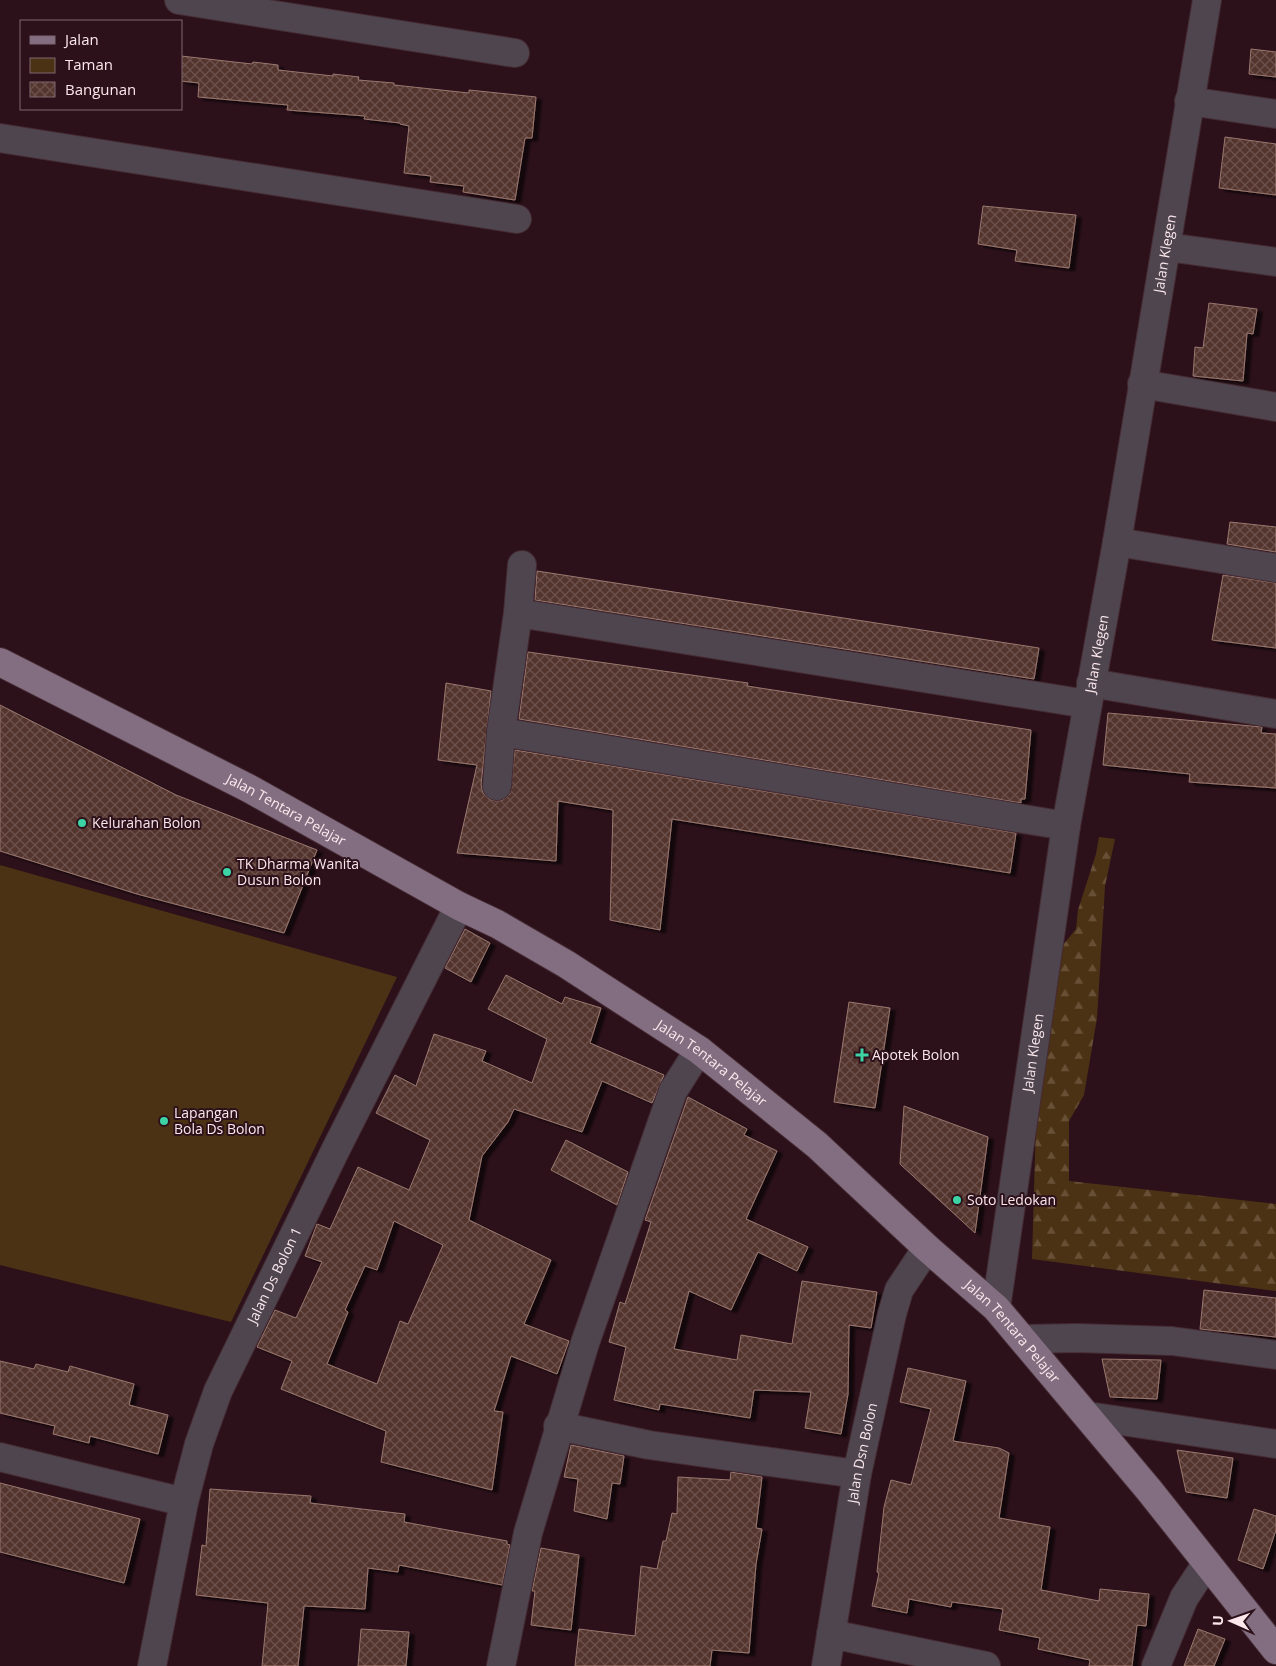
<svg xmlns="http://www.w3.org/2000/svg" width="1276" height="1666" font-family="'Open Sans',sans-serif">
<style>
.green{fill:#4c3214}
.forest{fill:url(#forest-firs)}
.building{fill:url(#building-cross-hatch);stroke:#9a786f;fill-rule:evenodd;filter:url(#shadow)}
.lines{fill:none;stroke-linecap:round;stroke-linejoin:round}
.minor-casing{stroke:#452b33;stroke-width:30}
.major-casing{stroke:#452b33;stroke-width:30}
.minor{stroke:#4f454e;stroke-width:28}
.major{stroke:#836e81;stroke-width:28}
.poi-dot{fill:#3cd4a4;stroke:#2c111a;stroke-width:2}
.labels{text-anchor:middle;stroke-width:4;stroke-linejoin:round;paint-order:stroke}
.street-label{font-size:14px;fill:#fbe7ec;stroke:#2c111a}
.poi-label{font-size:14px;fill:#fbe7ec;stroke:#2c111a;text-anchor:start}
</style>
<defs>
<pattern id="forest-firs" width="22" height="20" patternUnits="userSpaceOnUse" patternTransform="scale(1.25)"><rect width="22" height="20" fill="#4c3214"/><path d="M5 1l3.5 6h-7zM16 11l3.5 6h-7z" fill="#675036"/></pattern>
<pattern id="building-cross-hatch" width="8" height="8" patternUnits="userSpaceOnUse" patternTransform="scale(1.25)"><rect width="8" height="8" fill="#53352e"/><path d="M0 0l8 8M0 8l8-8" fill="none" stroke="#6d524c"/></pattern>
<filter id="shadow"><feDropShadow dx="5.5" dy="3" stdDeviation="1" flood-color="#0009"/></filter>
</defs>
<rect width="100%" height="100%" fill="#2c111a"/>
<polygon class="green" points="0,865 397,977 231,1322 0,1265"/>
<polygon class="forest" points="1099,837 1115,839 1105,886 1097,1018 1084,1095 1069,1121 1069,1181 1276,1204 1276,1291 1032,1259 1036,1122 1059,950 1076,929 1078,910 1096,854"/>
<g class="building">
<polygon points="1251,49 1276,52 1276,77 1249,74"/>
<polygon points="181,56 252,64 253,62 278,65 278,70 333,76 333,74 359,77 358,80 394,83 394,85 469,93 469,90 536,97 532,138 525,138 515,200 463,192 464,186 430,182 431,176 404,173 409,126 400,124 400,123 364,119 365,116 287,110 288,105 198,97 199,83 181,81"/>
<polygon points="1225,137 1276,144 1276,195 1219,188"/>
<polygon points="983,206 1076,215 1069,268 1015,261 1017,250 978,244"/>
<polygon points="1209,303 1257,309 1253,334 1247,333 1243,381 1193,376 1195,347 1203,348"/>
<polygon points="1230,522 1276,527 1276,552 1227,544"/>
<polygon points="537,571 1039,648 1034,679 535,600"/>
<polygon points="1223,575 1276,583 1276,648 1212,640"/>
<polygon points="528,652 748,683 747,686 1031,730 1025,799 1021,799 1021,803 519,719"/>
<polygon points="446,683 491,691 481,785 483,793 489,799 495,801 503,800 510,794 515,750 1016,833 1010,873 672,819 660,930 610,920 613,810 558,801 556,861 457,853 477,765 438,760"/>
<polygon points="0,705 176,795 317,850 284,933 137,894 0,851"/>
<polygon points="1108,713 1262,727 1261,733 1276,734 1276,788 1189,782 1190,774 1103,765"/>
<polygon points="465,929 490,943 471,982 445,968"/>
<path d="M506,975L562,1004L565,997L601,1008L590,1043L664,1075L652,1103L602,1081L582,1132L514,1109L508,1122L482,1156L469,1220L551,1260L524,1324L569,1341L557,1374L511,1356L494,1411L503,1412L492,1490L381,1462L386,1431L281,1389L292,1361L257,1347L275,1310L296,1318L322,1262L305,1256L317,1224L330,1229L358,1167L409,1190L430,1140L376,1113L395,1075L416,1086L434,1034L486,1051L482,1061L532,1083L547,1039L488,1009ZM394,1221L443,1245L408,1324L400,1321L377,1384L327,1364L348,1312L345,1310L365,1266L377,1270Z"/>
<polygon points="849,1002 890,1008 875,1108 834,1102"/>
<polygon points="688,1097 747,1129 744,1135 777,1151 746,1219 808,1247 797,1271 758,1252 731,1310 689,1291 674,1349 737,1360 741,1335 792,1344 802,1281 877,1292 871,1328 849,1325 848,1394 841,1434 805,1428 811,1392 754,1390 750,1418 660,1404 659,1410 614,1400 626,1347 609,1342 620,1302 625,1304 651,1222 645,1220"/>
<polygon points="904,1106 988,1137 975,1233 900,1164"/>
<polygon points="566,1140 628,1172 617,1205 551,1170"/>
<polygon points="1204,1290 1276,1298 1276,1337 1200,1329"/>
<polygon points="1102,1359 1161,1360 1157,1399 1110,1397"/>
<polygon points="0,1361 34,1369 36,1364 68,1372 70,1366 134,1384 129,1405 168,1415 158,1454 90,1436 89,1443 53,1434 55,1426 0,1413"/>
<polygon points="908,1368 966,1381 953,1441 999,1448 1009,1453 999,1518 1050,1527 1041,1590 1099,1601 1100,1589 1149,1594 1146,1626 1137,1625 1132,1666 1089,1666 1090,1660 1038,1649 1040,1638 999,1630 1003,1609 952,1602 951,1607 909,1599 907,1613 872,1606 879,1573 877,1572 884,1507 891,1480 911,1485 931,1409 900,1402"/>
<polygon points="571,1445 624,1456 620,1484 612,1483 607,1519 574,1511 578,1479 564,1477"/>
<polygon points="1177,1450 1233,1458 1227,1498 1186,1492"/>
<polygon points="731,1472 762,1477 756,1528 762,1529 756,1564 749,1653 712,1650 710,1666 575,1666 579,1629 635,1636 641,1566 657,1569 663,1541 666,1541 672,1513 677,1514 678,1477 730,1480"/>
<polygon points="0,1483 140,1519 124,1583 0,1552"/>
<polygon points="210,1489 311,1496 310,1503 405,1514 404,1522 507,1541 507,1544 510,1545 502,1585 399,1565 398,1572 368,1568 365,1609 304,1606 298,1666 262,1666 268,1603 196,1595 202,1545 206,1546"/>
<polygon points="1254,1509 1276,1516 1276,1530 1263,1569 1238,1560"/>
<polygon points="541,1548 579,1555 571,1630 531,1625 535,1591 532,1591"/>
<polygon points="361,1629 409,1632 406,1666 358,1666"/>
<polygon points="1198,1629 1225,1639 1214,1666 1184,1666"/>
</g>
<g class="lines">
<defs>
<g id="minor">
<polyline points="179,0 515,53"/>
<polyline points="1189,101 1276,114"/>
<polyline points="0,138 517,219"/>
<polyline points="1167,247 1276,262"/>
<polyline points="1142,384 1276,407"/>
<polyline points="1117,542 1276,568"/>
<polyline points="518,613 522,565"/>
<polyline points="1091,683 1276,714"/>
<polyline points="497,786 501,732"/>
<polyline points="1066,826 501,732 518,613 1087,704"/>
<path id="s1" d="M996,1308L1066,826L1117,542L1207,0"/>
<polyline points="1024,1339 1077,1338 1172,1341 1276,1355"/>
<polyline points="1088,1416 1276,1444"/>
<polyline points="558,1426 649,1445 857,1474"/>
<polyline points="0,1457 184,1502"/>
<polyline points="831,1634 986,1666"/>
<path id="s2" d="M152,1666L184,1502L199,1444L218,1391L336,1149L459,906"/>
<polyline points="501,1666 528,1533 585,1343 673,1091 699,1050"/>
<path id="s3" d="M826,1666L857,1474L892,1314L899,1290L927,1248"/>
<polyline points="1156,1666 1184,1598 1207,1563"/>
</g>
<g id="major">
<path id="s4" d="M0,662L250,789L459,906L497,924L566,964L699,1050L817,1145L927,1248L996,1308L1149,1490L1276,1650"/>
</g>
</defs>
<use href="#minor" class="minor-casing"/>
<use href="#major" class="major-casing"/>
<use href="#minor" class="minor"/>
<use href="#major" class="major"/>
</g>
<g class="poi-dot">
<circle cx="82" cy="823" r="5"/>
<circle cx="227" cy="872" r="5"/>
<path d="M859.5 1047.5h5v5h5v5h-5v5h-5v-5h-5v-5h5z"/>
<circle cx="164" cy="1121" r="5"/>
<circle cx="957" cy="1200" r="5"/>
</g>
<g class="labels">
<g class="street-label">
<text dy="5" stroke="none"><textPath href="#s1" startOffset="1068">Jalan Klegen</textPath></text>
<text dy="5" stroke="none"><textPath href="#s1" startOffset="662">Jalan Klegen</textPath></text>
<text dy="5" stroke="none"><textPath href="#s4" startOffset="322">Jalan Tentara Pelajar</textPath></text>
<text dy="5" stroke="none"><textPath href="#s1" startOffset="258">Jalan Klegen</textPath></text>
<text dy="5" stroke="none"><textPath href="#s4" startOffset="818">Jalan Tentara Pelajar</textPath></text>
<text dy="5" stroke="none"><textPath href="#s2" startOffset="412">Jalan Ds Bolon 1</textPath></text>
<text dy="5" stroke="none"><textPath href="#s4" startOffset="1222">Jalan Tentara Pelajar</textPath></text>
<text dy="5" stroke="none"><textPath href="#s3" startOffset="216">Jalan Dsn Bolon</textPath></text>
</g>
<g class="poi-label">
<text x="92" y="828">Kelurahan Bolon</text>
<text x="237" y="869">TK Dharma Wanita<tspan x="237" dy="16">Dusun Bolon</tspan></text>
<text x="872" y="1060">Apotek Bolon</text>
<text x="174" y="1118">Lapangan<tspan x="174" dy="16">Bola Ds Bolon</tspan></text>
<text x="967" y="1205">Soto Ledokan</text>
</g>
</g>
<rect x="20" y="20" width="162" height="90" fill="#2c111a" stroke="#7f676e"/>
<rect x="30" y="36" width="25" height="8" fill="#836e81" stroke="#7f676e"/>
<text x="65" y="45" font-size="15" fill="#fbe7ec">Jalan</text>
<rect x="30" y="58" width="25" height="15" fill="#4c3214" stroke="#7f676e"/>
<text x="65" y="70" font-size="15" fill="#fbe7ec">Taman</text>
<rect x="30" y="82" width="25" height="15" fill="url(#building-cross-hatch)" stroke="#7f676e"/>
<text x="65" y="95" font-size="15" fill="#fbe7ec">Bangunan</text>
<g transform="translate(1231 1621) rotate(272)" stroke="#2c111a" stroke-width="4" paint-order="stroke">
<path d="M0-4L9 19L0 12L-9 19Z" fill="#fbe7ec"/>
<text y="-8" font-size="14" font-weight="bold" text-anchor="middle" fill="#fbe7ec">U</text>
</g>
</svg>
